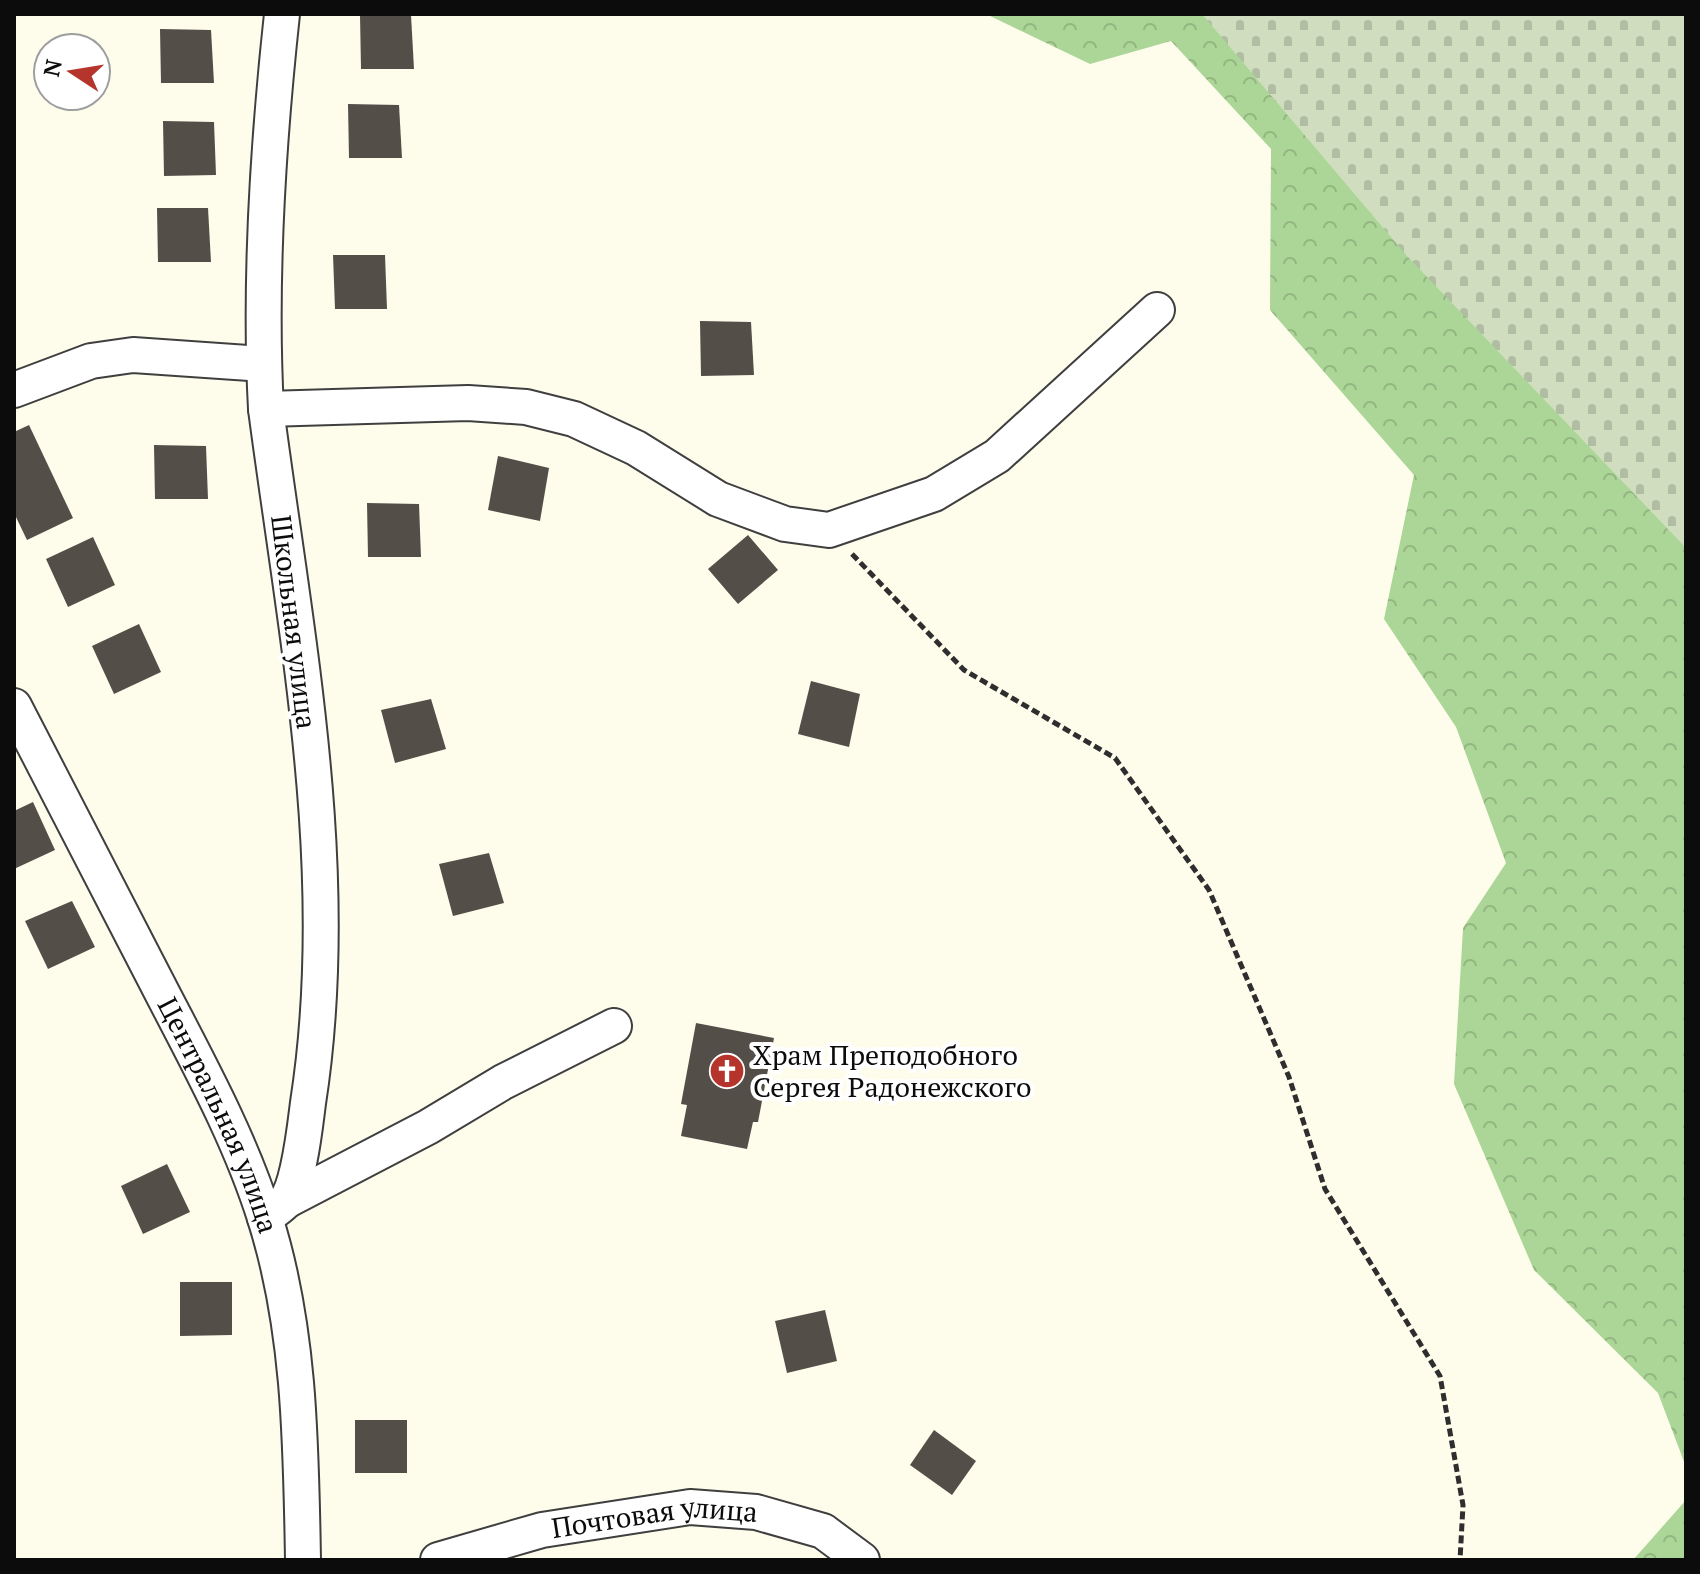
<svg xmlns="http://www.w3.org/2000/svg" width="1700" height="1574" font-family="'PT Serif',serif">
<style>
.forest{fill:url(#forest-crowns)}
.cemetery{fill:url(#cemetery-stones)}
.building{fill:#544e49}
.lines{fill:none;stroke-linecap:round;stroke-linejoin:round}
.minor-casing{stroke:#3f3f3f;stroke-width:38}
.path{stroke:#2e2e2e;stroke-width:5;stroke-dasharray:8 4;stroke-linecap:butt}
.minor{stroke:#fff;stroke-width:34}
.labels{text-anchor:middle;stroke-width:8;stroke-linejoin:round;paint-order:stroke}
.street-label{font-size:28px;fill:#0c0c0c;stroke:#fff}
.poi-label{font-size:28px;fill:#0c0c0c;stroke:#fff;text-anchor:start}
</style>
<defs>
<pattern id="forest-crowns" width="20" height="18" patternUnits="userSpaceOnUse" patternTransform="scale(2)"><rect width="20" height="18" fill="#acd697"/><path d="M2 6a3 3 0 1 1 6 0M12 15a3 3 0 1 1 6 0" fill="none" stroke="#93b681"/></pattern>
<pattern id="cemetery-stones" width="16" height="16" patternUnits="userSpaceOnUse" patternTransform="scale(2)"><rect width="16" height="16" fill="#d0debf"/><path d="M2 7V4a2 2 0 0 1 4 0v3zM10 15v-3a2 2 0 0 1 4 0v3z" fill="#b1bda3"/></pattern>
</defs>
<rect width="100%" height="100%" fill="#fefdec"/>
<g class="forest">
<polygon points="986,14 1686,14 1686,1467 1658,1393 1534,1270 1454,1084 1463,928 1506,863 1456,727 1384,619 1414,475 1270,310 1271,149 1171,41 1090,64"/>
<polygon points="1686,1500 1686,1560 1633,1560"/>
</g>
<polygon class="cemetery" points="1202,14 1686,14 1686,548 1407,256"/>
<g class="building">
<polygon points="360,15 411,15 414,69 361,69"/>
<polygon points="160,29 211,30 214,83 161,83"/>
<polygon points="348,104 399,105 402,158 349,158"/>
<polygon points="163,121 214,122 216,175 164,176"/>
<polygon points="157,208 208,208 211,262 158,262"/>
<polygon points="333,255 385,255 387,309 335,309"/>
<polygon points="700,321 751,322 754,375 701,376"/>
<polygon points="29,425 73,518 27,540 14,513 14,432"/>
<polygon points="154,445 206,446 208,499 155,499"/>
<polygon points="498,456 549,468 540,521 488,510"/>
<polygon points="367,503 419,504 421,557 368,557"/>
<polygon points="748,535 778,570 738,604 708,569"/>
<polygon points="93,537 115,585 68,607 46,559"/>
<polygon points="139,624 161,672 114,694 92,646"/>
<polygon points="811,681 860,694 849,747 798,734"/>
<polygon points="431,699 446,749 395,763 381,710"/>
<polygon points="33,802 55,850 14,869 14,811"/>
<polygon points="489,853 504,903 453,916 439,864"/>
<polygon points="72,901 95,947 48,969 25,921"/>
<polygon points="696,1023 774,1038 758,1122 753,1122 747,1149 681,1136 687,1105 681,1104"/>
<polygon points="167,1164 190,1212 143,1234 121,1186"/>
<polygon points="180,1282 232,1282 232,1335 180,1336"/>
<polygon points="825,1310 837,1361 787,1373 775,1321"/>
<rect x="355" y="1420" width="52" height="53"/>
<polygon points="934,1430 976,1461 952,1495 910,1465"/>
</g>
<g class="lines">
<defs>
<g id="minor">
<polyline points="14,390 91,361 133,355 264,364"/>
<polyline points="266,409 468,403 526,407 574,419 636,448 718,499 785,524 829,530 934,494 997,456 1157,310"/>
<path id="s1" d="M14,706C61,797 108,889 156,981C195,1057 239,1135 265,1218C300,1328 301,1445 303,1560"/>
<polyline points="286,1201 428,1127 503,1082 614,1026"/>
<path d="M265,1218C271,1213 279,1208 284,1203C299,1186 305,1126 308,1103C344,872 296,637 266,409C259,279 268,143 282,14"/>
<path id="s2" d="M438,1560L542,1530L690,1507L756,1512L823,1531L862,1560"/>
</g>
</defs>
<use href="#minor" class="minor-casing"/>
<polyline class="path" points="852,554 964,670 1115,758 1209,890 1289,1077 1325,1189 1440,1376 1463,1505 1460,1560"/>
<use href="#minor" class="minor"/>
</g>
<defs>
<symbol id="church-disc" viewBox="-11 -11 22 22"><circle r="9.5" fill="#b5342b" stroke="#fff"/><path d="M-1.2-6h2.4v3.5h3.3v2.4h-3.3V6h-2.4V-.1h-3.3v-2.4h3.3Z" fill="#fff"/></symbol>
</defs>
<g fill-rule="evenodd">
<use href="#church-disc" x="707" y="1051" width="40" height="40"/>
</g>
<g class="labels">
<g class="street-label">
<text transform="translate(294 622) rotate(83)" y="10">Школьная улица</text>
<text dy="10" stroke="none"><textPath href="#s1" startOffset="458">Центральная улица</textPath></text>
<text dy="10" stroke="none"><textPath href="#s2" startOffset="222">Почтовая улица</textPath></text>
</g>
<g class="poi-label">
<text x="753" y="1065">Храм Преподобного<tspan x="753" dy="32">Сергея Радонежского</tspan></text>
</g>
</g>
<rect width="1700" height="1574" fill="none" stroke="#0c0c0c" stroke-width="32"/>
<g transform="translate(72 72) rotate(282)"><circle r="38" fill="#ffffff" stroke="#9e9e9e" stroke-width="2"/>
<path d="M0-6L14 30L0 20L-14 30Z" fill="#b5342b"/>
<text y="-12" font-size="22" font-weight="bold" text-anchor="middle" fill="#0c0c0c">N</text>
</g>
</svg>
